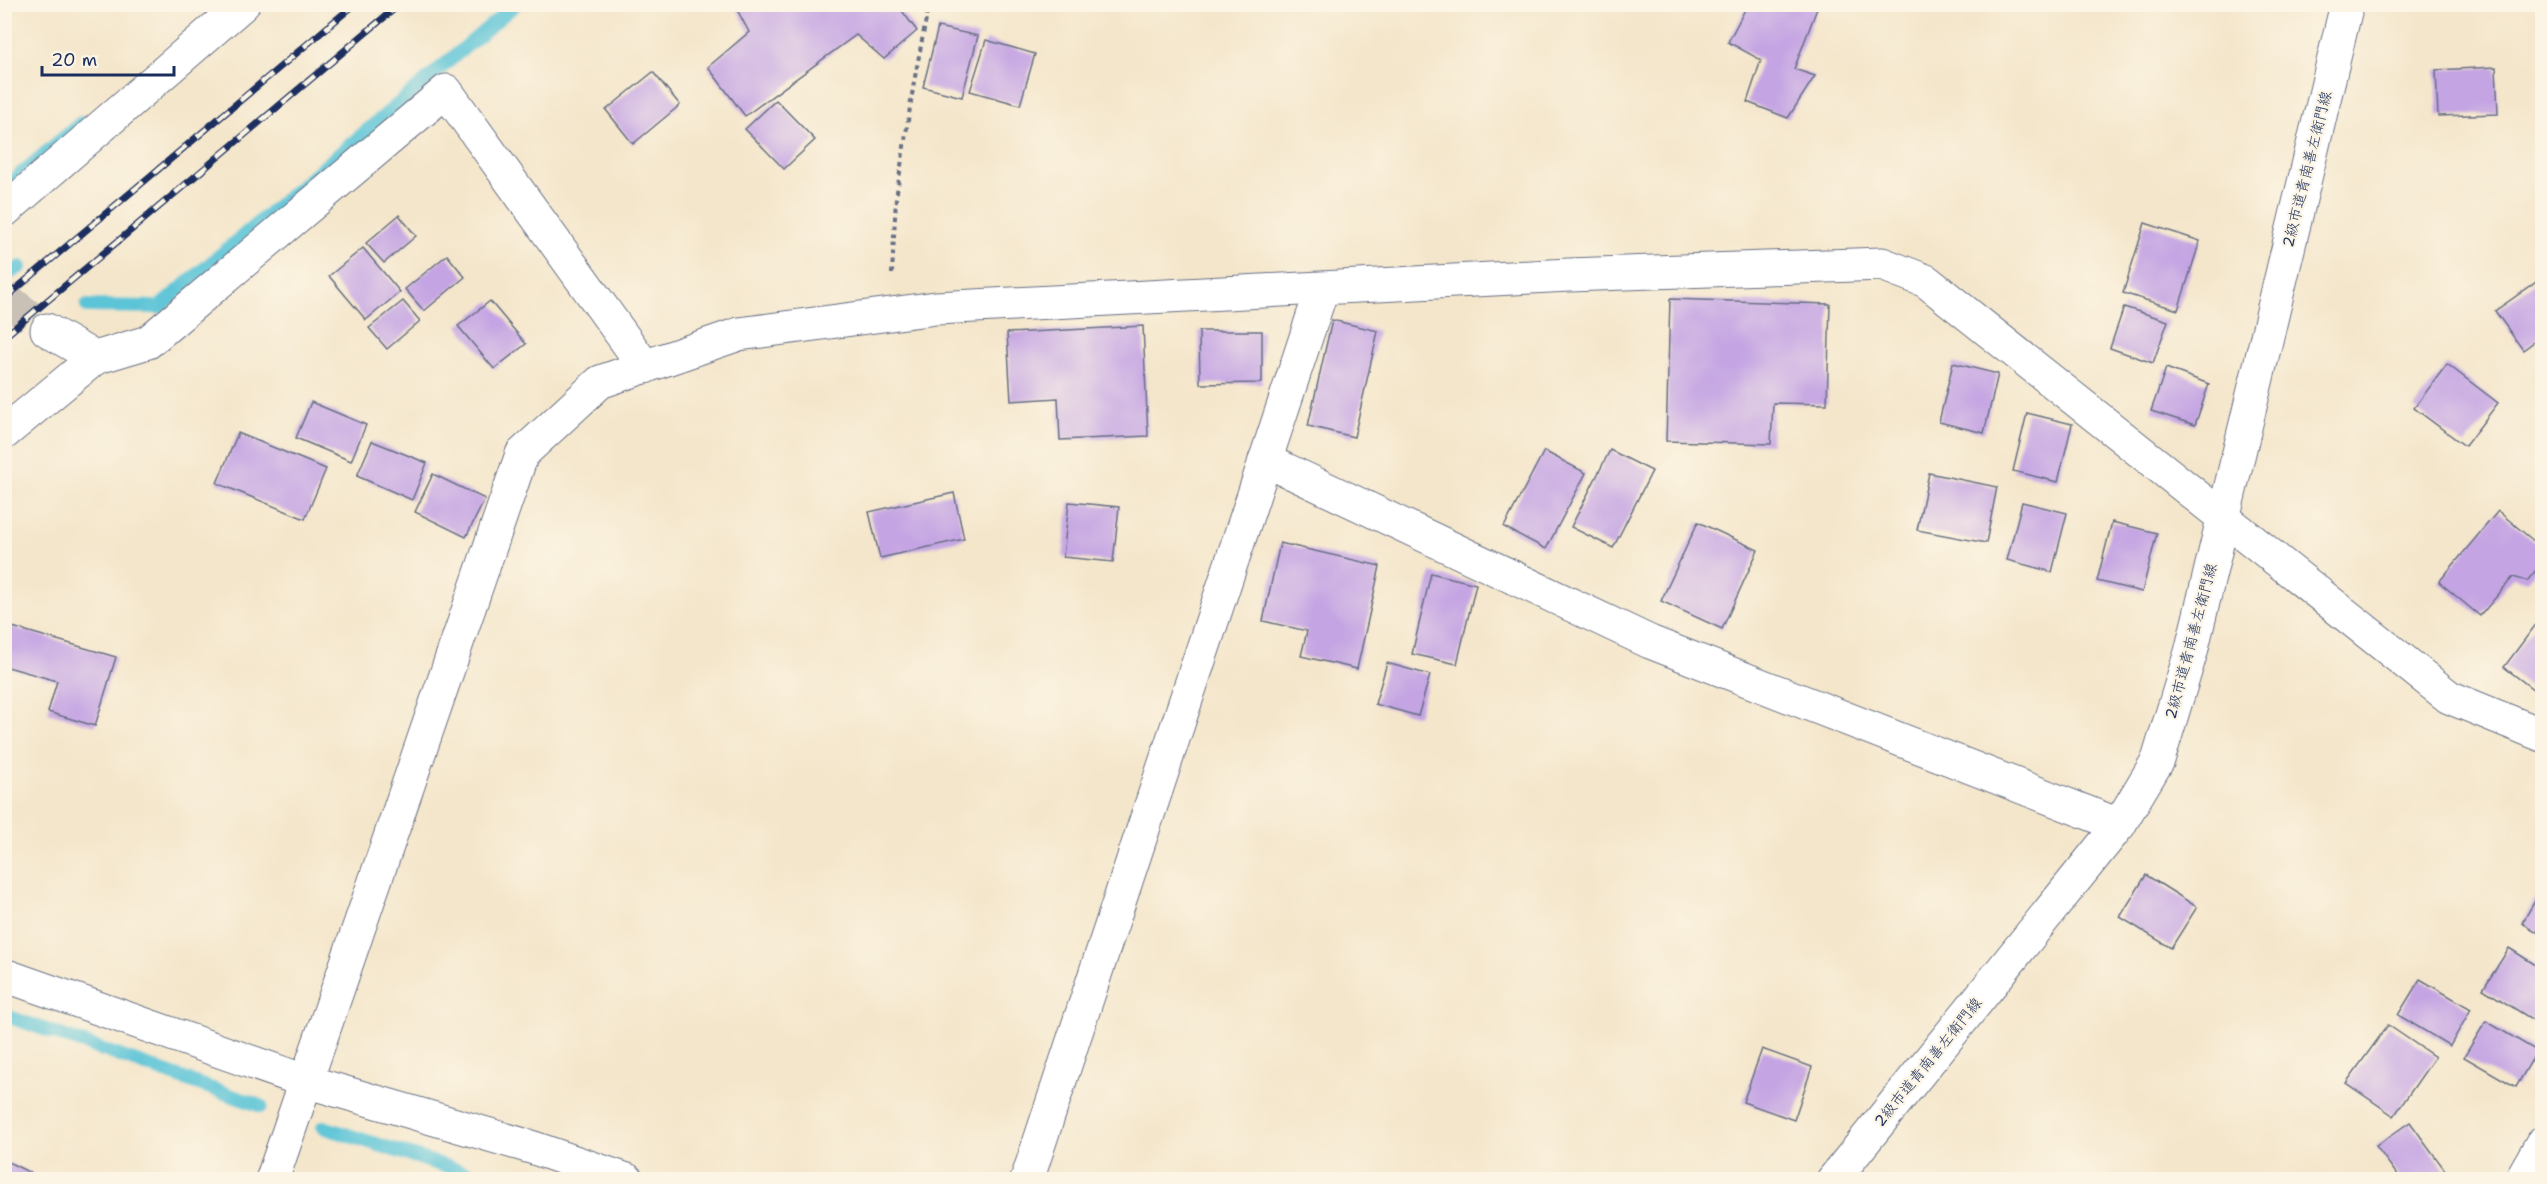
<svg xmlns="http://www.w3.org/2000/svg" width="2547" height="1184" font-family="'Shantell Sans','Klee One',sans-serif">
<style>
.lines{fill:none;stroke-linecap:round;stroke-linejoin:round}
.stream{stroke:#5bc4d7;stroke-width:14}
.building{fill:#c4a4e3}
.street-tunnel{stroke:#c9c1b5;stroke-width:33;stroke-dasharray:33 16;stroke-linecap:butt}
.street-casing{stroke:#676f84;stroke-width:35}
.secondary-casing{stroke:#676f84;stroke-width:35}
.path{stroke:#676f84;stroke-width:4;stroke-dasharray:4.5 4.5;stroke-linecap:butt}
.street{stroke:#fff;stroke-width:33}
.secondary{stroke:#fff;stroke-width:33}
.rail-casing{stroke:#1b2f5e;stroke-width:7}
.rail{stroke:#fcf5e5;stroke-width:4.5;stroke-dasharray:14;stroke-linecap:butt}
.labels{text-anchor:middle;stroke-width:4.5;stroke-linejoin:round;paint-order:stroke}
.street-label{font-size:15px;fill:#1b2f5e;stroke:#fcf5e5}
</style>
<rect width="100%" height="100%" fill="#fcf5e5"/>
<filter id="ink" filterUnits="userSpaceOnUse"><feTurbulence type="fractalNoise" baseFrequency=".0167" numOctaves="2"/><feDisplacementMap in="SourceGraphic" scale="12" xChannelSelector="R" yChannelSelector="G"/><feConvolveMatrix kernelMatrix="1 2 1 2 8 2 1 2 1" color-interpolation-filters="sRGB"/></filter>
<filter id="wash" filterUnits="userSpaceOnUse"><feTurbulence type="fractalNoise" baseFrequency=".008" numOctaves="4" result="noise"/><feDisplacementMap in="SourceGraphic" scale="24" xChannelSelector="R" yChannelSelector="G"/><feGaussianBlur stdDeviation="1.35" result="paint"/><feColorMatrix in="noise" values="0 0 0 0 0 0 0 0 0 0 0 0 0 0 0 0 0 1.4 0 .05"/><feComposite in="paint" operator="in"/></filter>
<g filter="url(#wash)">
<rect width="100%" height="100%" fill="#f4e6cb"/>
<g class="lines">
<g class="stream">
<polyline points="4,188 81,123"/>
<polyline points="4,276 20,267"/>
<polyline points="87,306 159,307 516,4"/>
<polyline points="4,1015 261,1106"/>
<polyline points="323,1127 488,1180"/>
</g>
</g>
<g id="blocks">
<g class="building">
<polygon points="734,4 897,4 917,31 884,59 856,35 745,116 708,67 749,32"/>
<polygon points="1748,4 1818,6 1794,69 1815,76 1788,118 1747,102 1761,60 1728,42"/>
<polygon points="938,27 978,36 962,97 923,87"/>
<polygon points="986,40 1035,54 1020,105 970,91"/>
<polygon points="2496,67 2498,114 2438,116 2436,70"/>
<polygon points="653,72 680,105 633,144 606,110"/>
<polygon points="776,100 815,140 784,169 745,129"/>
<polygon points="399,215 416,236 384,263 366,243"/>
<polygon points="2145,223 2200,241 2178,310 2123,293"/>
<polygon points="363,248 400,292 366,320 329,276"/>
<polygon points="447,255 465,277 424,311 405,289"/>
<polygon points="2542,278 2542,336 2523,350 2495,311"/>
<polygon points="1670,299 1830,304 1827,404 1773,403 1771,444 1666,441"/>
<polygon points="403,301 420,321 387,349 369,328"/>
<polygon points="490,301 526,344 494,369 458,326"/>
<polygon points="2124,307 2168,321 2153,363 2110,348"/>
<polygon points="1332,320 1378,331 1354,437 1308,426"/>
<polygon points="1143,326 1148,436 1060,440 1058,398 1011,401 1007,333"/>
<polygon points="1199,331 1262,331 1262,383 1200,384"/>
<polygon points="1953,363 1998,374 1984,433 1939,422"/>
<polygon points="2447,364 2498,403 2465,446 2414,408"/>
<polygon points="2166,368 2209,384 2195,425 2151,411"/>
<polygon points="311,402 366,425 351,461 296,438"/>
<polygon points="2027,413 2072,424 2058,482 2013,471"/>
<polygon points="238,433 326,469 305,519 217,483"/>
<polygon points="372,441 427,463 412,500 357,476"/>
<polygon points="1610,450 1652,471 1613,548 1571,527"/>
<polygon points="1544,451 1586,473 1546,549 1504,527"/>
<polygon points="1929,473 1997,487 1986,543 1917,530"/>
<polygon points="433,474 485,499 466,537 415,512"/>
<polygon points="954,493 964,539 880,558 869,512"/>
<polygon points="1069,502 1119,507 1113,562 1063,557"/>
<polygon points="2022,502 2067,513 2052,572 2007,560"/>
<polygon points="2498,511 2542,548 2542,563 2527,581 2513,577 2480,616 2439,582"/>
<polygon points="1698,522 1758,550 1722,629 1661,601"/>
<polygon points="2112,522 2157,533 2142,592 2097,581"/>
<polygon points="1280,543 1380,566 1357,669 1301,656 1307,631 1263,621"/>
<polygon points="1431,573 1476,584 1457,664 1412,654"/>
<polygon points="2537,623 2542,627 2542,696 2504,667"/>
<polygon points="9,626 116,657 95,726 48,712 57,681 4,666 4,643"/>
<polygon points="1387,663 1430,675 1418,716 1375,704"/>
<polygon points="2146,875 2197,907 2171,948 2120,917"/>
<polygon points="2542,889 2542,935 2522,923"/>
<polygon points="2509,948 2542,969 2542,1006 2533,1020 2483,989"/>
<polygon points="2420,979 2471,1009 2450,1046 2398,1015"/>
<polygon points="2486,1021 2537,1051 2516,1087 2464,1057"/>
<polygon points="2388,1025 2435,1057 2394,1116 2346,1083"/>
<polygon points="1762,1049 1812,1067 1794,1120 1743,1102"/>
<polygon points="2410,1122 2445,1170 2432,1180 2401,1180 2376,1146"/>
<polygon points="4,1160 45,1180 4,1180"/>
</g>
</g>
</g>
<g filter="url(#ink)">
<use href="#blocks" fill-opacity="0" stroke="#676f84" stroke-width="1.5"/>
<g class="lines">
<polyline class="street-tunnel" points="4,297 47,330"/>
<defs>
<g id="street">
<polyline points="4,211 243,4"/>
<polyline points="47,330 95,358"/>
<polyline points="4,433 95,358 148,342 446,91 645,367"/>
<polyline points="1265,460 1650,642 2119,825"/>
<polyline points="4,975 305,1081 534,1148 627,1180"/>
<polyline points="272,1180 522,454 600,382 739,334 936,308 1569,275 1882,264 1926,281 2449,697 2542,735"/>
<polyline points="1027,1180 1322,289"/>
<polyline points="2521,1180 2542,1143"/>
</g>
<polyline id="secondary" points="1833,1180 2119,825 2158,760 2191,652 2347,4"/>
</defs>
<use href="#street" class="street-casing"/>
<use href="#secondary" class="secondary-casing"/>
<polyline class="path" points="892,274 896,198 914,82 929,4"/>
<use href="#street" class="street"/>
<use href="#secondary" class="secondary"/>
<defs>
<g id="rail">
<polyline points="4,299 355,4"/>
<polyline points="4,337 400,4"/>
</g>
</defs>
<use href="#rail" class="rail-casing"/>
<use href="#rail" class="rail"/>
</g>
</g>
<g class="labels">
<g class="street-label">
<text transform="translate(2307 169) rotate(-76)" y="5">2級市道青南善左衛門線</text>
<text transform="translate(2191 641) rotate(-75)" y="5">2級市道青南善左衛門線</text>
<text transform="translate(1928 1062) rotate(-51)" y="5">2級市道青南善左衛門線</text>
</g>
</g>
<rect width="2547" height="1184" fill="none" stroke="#fcf5e5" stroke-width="24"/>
<path d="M42 66v9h132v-9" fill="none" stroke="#1b2f5e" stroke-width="3"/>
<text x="51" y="66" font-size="18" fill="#1b2f5e" stroke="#fcf5e5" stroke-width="4.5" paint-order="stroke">20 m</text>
</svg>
